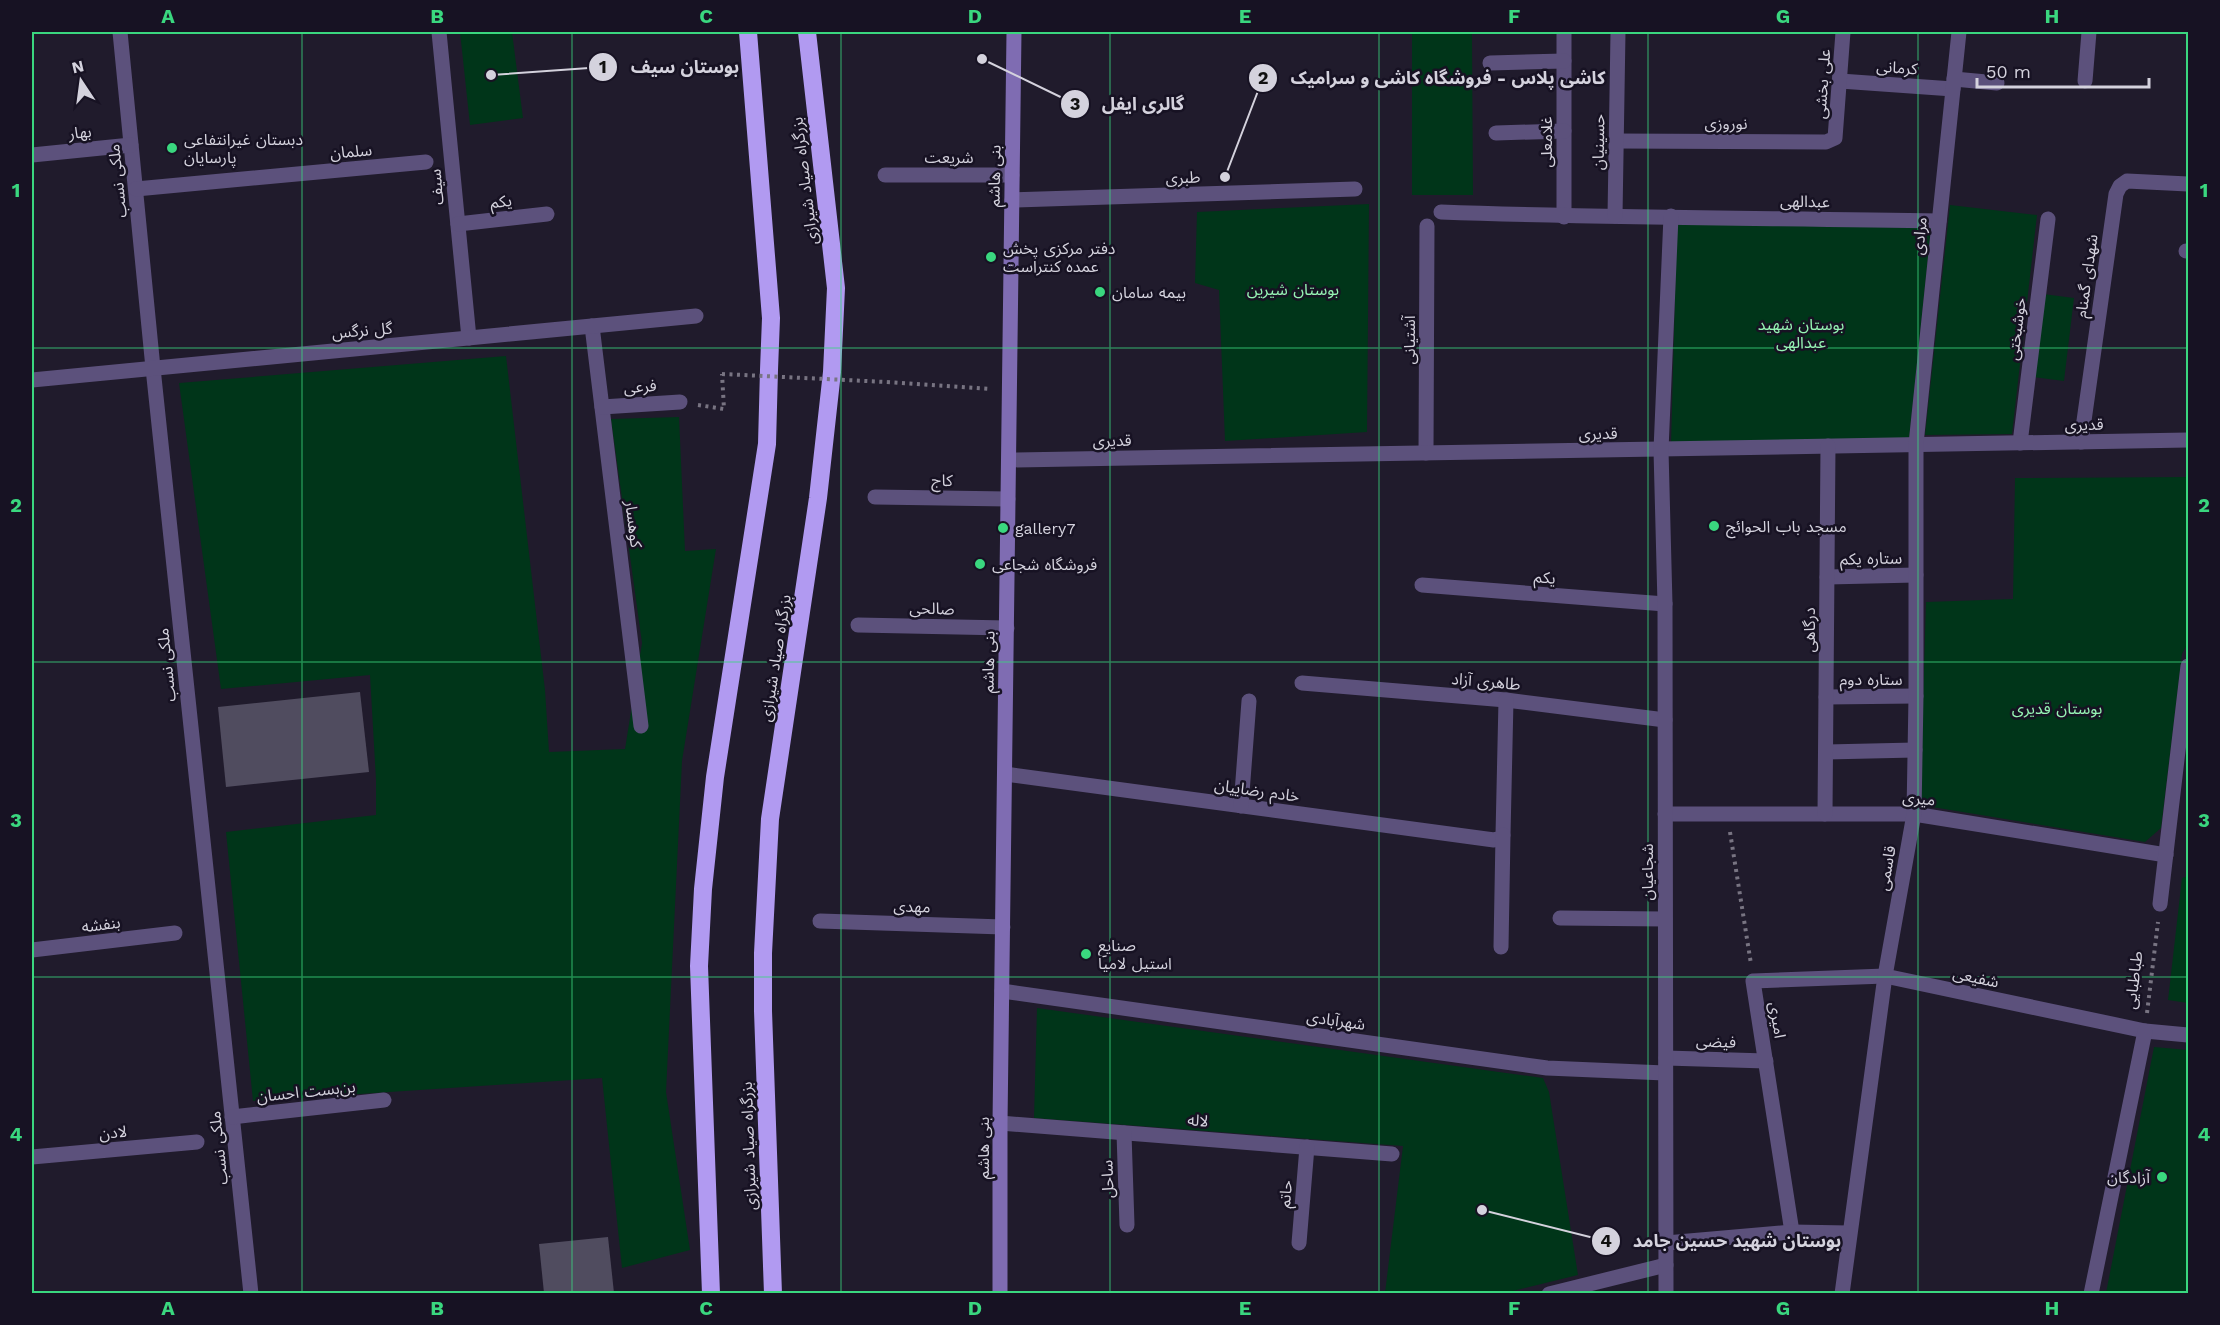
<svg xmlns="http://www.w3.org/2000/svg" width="2220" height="1325" font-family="'Work Sans','Noto Sans Arabic',sans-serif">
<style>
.green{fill:#003519}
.building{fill:#504c5f}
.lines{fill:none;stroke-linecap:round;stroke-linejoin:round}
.path{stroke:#787482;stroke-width:4;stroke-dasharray:3 4.5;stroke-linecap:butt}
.street{stroke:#5c517c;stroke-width:15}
.secondary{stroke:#7f6cb2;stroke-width:15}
.highway{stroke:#b19af1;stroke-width:18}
.path-bridge{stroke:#787482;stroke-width:4;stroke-dasharray:3 4.5;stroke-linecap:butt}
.grid{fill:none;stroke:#3ad77f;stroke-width:1.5;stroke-opacity:0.55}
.poi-dot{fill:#3ad77f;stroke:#171223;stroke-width:2}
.labels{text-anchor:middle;stroke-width:5;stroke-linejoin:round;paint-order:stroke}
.street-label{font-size:16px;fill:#d4d2dd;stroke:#171223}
.poi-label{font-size:16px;fill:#d4d2dd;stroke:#171223;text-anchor:start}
.park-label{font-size:16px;fill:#96f4b4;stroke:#171223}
.leader{fill:none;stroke:#d4d2dd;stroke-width:2}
.callout-dot{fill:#d4d2dd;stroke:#171223;stroke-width:2}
.mark-label{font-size:18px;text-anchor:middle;font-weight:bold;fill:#111}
.callout-label{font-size:18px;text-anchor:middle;font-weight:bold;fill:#d4d2dd;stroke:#171223;stroke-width:5;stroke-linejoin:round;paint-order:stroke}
.neatline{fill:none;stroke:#3ad77f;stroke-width:2}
.grid-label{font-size:20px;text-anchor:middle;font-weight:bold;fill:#3ad77f}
</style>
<rect width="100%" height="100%" fill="#201b2c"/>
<g class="green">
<polygon points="460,32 512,32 523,118 470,125"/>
<polygon points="1412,32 1472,32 1473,195 1412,195"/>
<polygon points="1369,204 1367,432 1225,441 1219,290 1195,283 1197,212"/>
<polygon points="1950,205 2037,215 2012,434 1925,435"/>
<polygon points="1677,223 1931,228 1909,440 1671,444"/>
<polygon points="2043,294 2074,298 2064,381 2033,377"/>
<polygon points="506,356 545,690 549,752 625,749 642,643 611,419 679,417 685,551 716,549 682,761 666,1092 690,1250 622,1268 602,1078 253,1101 226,832 376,815 376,780 370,675 221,689 179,383"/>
<polygon points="2188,477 2188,643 2182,654 2161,828 2145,842 1920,805 1926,602 2013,599 2015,478"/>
<polygon points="2188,876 2188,1003 2168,1000 2182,878"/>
<polygon points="1037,1008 1543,1078 1549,1092 1578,1275 1504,1293 1385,1293 1403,1146 1034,1118"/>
<polygon points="2154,1047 2188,1050 2188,1293 2106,1293"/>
</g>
<g class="building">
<polygon points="360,692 369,772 226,787 218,707"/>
<polygon points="608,1237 614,1293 544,1293 539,1244"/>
</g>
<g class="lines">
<g class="path">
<polyline points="887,382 991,389"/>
<polyline points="698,405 724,409 722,374"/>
<polyline points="1730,832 1751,964"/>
<polyline points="2147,1013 2158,922"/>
</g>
<g class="street">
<polyline points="120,32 153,368 251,1294"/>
<polyline points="439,32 469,338"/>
<polyline points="1564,32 1564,217"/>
<polyline points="1490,63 1564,61"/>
<polyline points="1954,79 1997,83"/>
<polyline points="1840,81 1953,89"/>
<polyline points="2085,81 2089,32"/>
<polyline points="1496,133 1564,131"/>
<polyline points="1616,141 1826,142 1835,138 1843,32"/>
<polyline points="32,155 131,145"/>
<polyline points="885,175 1012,175"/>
<polyline points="136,189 426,162"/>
<polyline points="1012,200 1355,189"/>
<path d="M1441,212C1607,218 1773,218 1939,221"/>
<polyline points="1615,216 1618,32"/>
<polyline points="458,224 547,214"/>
<polyline points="2186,251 2188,251"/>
<polyline points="592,326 641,726"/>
<polyline points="32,380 696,316"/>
<polyline points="602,407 680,402"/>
<polyline points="2081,442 2116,194 2120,186 2127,181 2188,184"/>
<polyline points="2020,443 2048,219"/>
<polyline points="1426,453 1427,226"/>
<polyline points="1009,460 2188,440"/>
<polyline points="875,497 1008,499"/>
<polyline points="1827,577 1916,575"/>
<polyline points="1422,585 1665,604"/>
<polyline points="858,625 1007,628"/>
<polyline points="1302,683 1506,700 1665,720"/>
<polyline points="1826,697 1916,696"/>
<polyline points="1826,752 1915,750"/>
<polyline points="1005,774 1494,840 1500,838 1503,835 1506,700"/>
<polyline points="1241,806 1249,701"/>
<polyline points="1665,814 1914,814 2166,855"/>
<polyline points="1825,814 1828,446"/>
<polyline points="2160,904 2188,666"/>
<polyline points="1560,918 1665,919"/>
<polyline points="820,921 1003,927"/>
<polyline points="1501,947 1503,835"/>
<polyline points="32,950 175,933"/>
<polyline points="1002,991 1547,1068 1665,1073"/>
<polyline points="1666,1058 1766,1061"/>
<polyline points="232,1117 384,1100"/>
<polyline points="1000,1123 1392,1154"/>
<polyline points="1124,1133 1127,1225"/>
<polyline points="32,1157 197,1142"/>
<polyline points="1792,1232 1753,981 1885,976 2145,1031 2188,1035"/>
<polyline points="1299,1243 1307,1147"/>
<polyline points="1666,1243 1792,1232 1849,1233"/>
<polyline points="1549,1294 1666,1265"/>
<polyline points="1666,1294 1665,604 1661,450 1671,216"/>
<polyline points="1842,1294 1885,976 1914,814 1916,696 1916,444 1959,32"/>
<polyline points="2091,1294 2145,1031"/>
</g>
<polyline class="secondary" points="1000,1294 1000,1123 1014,32"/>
<g class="highway">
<polyline points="711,1294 699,966 703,889 715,777 767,444 769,370 771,318 748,32"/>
<polyline points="773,1294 763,1011 763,953 770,819 818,498 832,372 836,288 807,32"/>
</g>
<polyline class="path-bridge" points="722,374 887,382"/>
</g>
<path class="grid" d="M302,32V1294M572,32V1294M841,32V1294M1110,32V1294M1379,32V1294M1648,32V1294M1918,32V1294M32,348H2188M32,662H2188M32,977H2188"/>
<g class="poi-dot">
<circle cx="172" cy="148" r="6"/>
<circle cx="991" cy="257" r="6"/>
<circle cx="1100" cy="292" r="6"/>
<circle cx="1714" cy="526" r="6"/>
<circle cx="1003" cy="528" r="6"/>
<circle cx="980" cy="564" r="6"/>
<circle cx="1086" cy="954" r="6"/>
<circle cx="2162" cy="1177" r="6"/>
</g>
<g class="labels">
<g class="street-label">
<text transform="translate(1897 67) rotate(4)" y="6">کرمانی</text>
<text transform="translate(1822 84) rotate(-86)" y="6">علی بخشی</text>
<text x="1726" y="129">نوروزی</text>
<text transform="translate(80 132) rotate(-6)" y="6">بهار</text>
<text transform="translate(1546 142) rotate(-90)" y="6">غلامعلی</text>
<text transform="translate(1598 142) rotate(-89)" y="6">حسینیان</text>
<text transform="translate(351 151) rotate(-5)" y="6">سلمان</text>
<text x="949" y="163">شریعت</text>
<text transform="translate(994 176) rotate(-89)" y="6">بنی هاشم</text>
<text transform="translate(1183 177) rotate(-2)" y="6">طبری</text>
<text transform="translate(117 181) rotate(-96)" y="6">ملکی نسب</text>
<text transform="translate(804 181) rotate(-97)" y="6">بزرگراه صیاد شیرازی</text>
<text transform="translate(436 187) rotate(-95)" y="6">سیف</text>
<text transform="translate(501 201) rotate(-7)" y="6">یکم</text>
<text transform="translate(1805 201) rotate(1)" y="6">عبدالهی</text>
<text transform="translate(1919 236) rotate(-84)" y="6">مرادی</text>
<text transform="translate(2086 276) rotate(-82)" y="6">شهدای گمنام</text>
<text transform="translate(2016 329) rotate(-83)" y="6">خوشبختی</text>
<text transform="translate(362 330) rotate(-5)" y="6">گل نرگس</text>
<text transform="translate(1409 340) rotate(-90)" y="6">آشتیانی</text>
<text transform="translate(640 386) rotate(-4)" y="6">فرعی</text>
<text transform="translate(2084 424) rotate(-1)" y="6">قدیری</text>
<text transform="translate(1598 433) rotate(-1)" y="6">قدیری</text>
<text transform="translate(1112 440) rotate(-1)" y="6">قدیری</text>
<text transform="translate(942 480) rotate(1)" y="6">کاج</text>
<text transform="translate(634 524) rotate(83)" y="6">کوهسار</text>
<text transform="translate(1871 558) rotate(-1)" y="6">ستاره یکم</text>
<text transform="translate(1545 577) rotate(5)" y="6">یکم</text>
<text transform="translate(932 608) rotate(1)" y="6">صالحی</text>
<text transform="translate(1809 630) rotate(-90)" y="6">درگاهی</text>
<text transform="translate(775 658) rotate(-81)" y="6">بزرگراه صیاد شیرازی</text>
<text transform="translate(988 662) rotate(-89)" y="6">بنی هاشم</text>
<text transform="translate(166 665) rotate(-96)" y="6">ملکی نسب</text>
<text x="1871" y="685">ستاره دوم</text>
<text transform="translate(1486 681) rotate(5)" y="6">طاهری آزاد</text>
<text transform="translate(1257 790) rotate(8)" y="6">خادم رضاییان</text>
<text transform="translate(1919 798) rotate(5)" y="6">میری</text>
<text transform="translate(1886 868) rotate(-80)" y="6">قاسمی</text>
<text transform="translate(1647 872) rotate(-90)" y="6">شجاعیان</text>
<text transform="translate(912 906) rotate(2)" y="6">مهدی</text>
<text transform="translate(101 924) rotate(-7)" y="6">بنفشه</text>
<text transform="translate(1976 977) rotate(12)" y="6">شفیعی</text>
<text transform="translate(2133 980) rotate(-83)" y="6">طباطبایی</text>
<text transform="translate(1336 1020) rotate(8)" y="6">شهرآبادی</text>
<text transform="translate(1778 1020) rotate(81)" y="6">امیری</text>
<text transform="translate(1716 1041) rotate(2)" y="6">فیضی</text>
<text transform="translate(306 1091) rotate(-6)" y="6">بن‌بست احسان</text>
<text transform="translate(1198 1120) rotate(5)" y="6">لاله</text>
<text transform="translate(113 1132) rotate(-5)" y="6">لادن</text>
<text transform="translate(748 1146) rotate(-92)" y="6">بزرگراه صیاد شیرازی</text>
<text transform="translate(218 1148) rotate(-96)" y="6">ملکی نسب</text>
<text transform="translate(983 1148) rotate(-90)" y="6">بنی هاشم</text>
<text transform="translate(1107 1179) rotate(-92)" y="6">ساحل</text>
<text transform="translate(1285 1194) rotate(-85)" y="6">حاتم</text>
</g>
<g class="poi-label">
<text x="184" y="145">دبستان غیرانتفاعی<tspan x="184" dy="18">پارسایان</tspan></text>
<text x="1003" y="254">دفتر مرکزی پخش<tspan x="1003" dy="18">عمده کنتراست</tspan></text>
<text x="1112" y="298">بیمه سامان</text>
<text x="1726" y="532">مسجد باب الحوائج</text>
<text x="1015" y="534">gallery7</text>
<text x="992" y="570">فروشگاه شجاعی</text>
<text x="1098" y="951">صنایع<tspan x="1098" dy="18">استیل لامیا</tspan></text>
<text x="2150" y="1183" text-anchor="end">آزادگان</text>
</g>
<g class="park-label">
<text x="1293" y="295">بوستان شیرین</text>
<text x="1801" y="330">بوستان شهید<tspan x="1801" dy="18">عبدالهی</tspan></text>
<text x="2057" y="714">بوستان قدیری</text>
</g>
</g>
<path class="leader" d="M491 75L603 67M1225 177L1263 78M982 59L1075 104M1482 1210L1606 1241"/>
<g class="callout-dot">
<circle cx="491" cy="75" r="6"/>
<circle cx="1225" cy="177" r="6"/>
<circle cx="982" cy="59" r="6"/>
<circle cx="1482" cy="1210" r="6"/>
<circle cx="603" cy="67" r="15"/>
<circle cx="1263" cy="78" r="15"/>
<circle cx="1075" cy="104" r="15"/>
<circle cx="1606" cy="1241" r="15"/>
</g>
<g class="mark-label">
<text x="603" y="73">1</text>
<text x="1263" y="84">2</text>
<text x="1075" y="110">3</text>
<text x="1606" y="1247">4</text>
</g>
<g class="callout-label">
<text x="685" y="73">بوستان سیف</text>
<text x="1448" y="84">کاشی پلاس - فروشگاه کاشی و سرامیک</text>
<text x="1143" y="110">گالری ایفل</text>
<text x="1737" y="1247">بوستان شهید حسین جامد</text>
</g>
<rect width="2220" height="1325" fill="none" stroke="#171223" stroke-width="66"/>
<g transform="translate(81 81) rotate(347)" stroke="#171223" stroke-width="4.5" paint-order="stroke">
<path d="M0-4.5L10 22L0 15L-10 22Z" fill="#d4d2dd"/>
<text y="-9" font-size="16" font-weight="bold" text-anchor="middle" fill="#d4d2dd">N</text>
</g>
<path d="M1977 78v9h172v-9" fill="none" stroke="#d4d2dd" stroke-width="3"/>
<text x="1986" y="78" font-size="18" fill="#d4d2dd" stroke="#171223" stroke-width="4.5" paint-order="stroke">50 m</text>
<rect x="33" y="33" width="2154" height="1259" class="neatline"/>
<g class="grid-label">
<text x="168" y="23">A</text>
<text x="437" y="23">B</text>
<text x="706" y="23">C</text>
<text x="975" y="23">D</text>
<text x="1245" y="23">E</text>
<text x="1514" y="23">F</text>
<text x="1783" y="23">G</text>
<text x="2052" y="23">H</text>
<text x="16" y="197">1</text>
<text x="2204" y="197">1</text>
<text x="16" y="512">2</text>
<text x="2204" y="512">2</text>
<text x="16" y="827">3</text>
<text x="2204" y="827">3</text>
<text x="16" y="1141">4</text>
<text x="2204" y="1141">4</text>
<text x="168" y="1315">A</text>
<text x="437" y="1315">B</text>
<text x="706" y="1315">C</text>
<text x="975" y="1315">D</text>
<text x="1245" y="1315">E</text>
<text x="1514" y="1315">F</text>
<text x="1783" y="1315">G</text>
<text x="2052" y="1315">H</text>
</g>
</svg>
